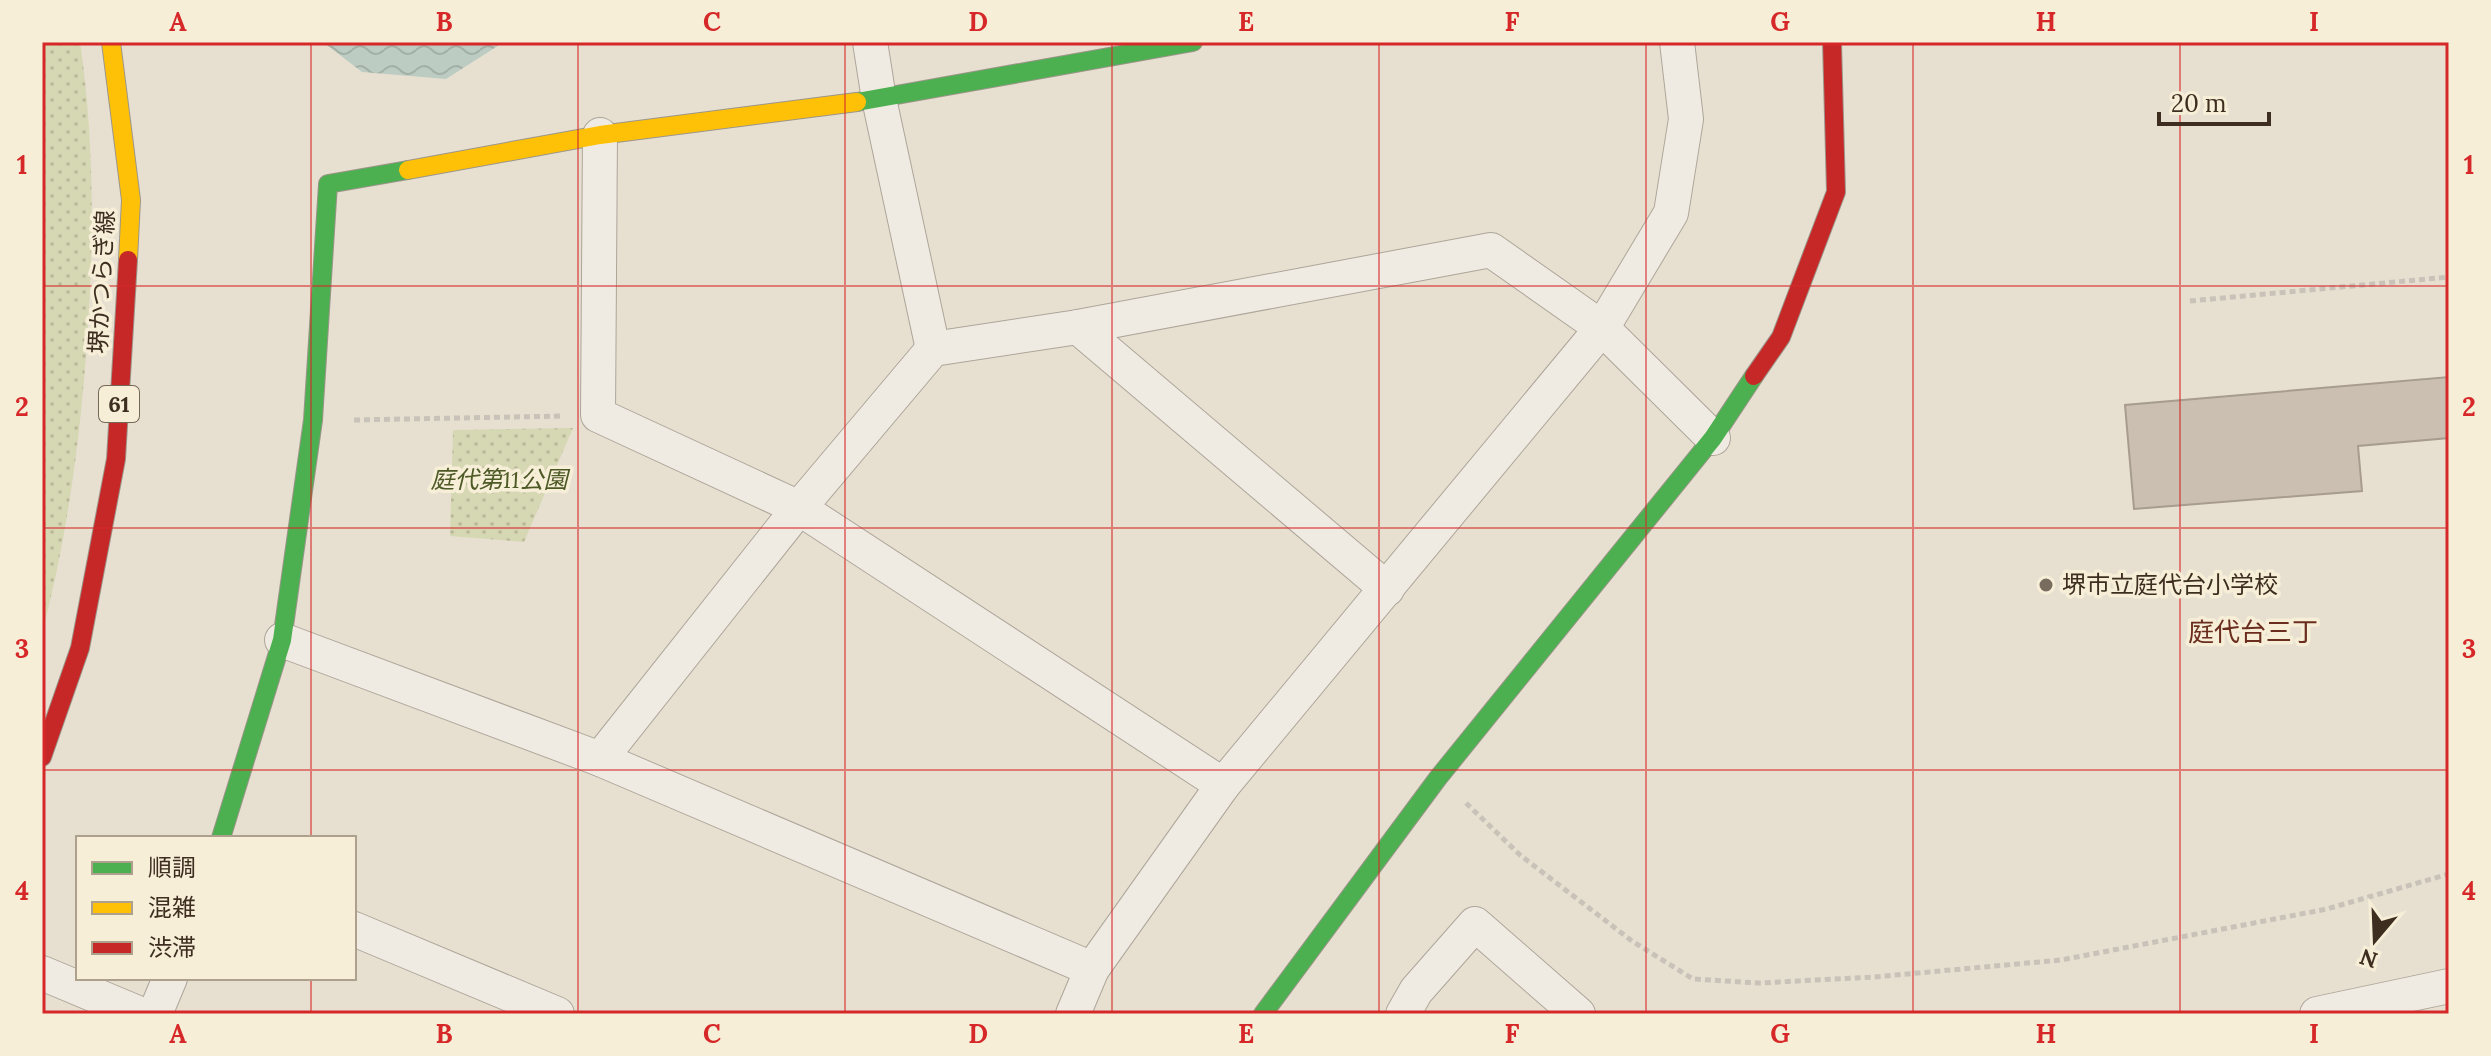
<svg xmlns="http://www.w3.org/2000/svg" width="2491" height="1056" font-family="Lora,'Noto Sans JP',serif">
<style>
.park{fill:url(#park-dots)}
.water{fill:url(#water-waves)}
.building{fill:#cbbfb2;stroke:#a89c90;stroke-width:2}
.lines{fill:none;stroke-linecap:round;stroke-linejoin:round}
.street-casing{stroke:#ada599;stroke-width:36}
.fast-casing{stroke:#9c958a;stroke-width:20}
.slow-casing{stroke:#9c958a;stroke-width:20}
.jam-casing{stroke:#9c958a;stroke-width:20}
.path{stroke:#c8c2b9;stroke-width:5;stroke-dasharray:6 4;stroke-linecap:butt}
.street{stroke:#efebe3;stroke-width:34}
.fast{stroke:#4caf50;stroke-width:18}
.slow{stroke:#ffc107;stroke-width:18}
.jam{stroke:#c62828;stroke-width:18}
.grid{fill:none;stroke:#d62828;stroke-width:2;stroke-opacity:0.55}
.poi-dot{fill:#786c5e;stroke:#f7eed8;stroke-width:3}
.labels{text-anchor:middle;stroke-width:7;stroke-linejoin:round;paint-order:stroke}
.shield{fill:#f7eed8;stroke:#756857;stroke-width:2}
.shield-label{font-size:22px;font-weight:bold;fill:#3d2e20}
.street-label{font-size:24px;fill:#3d2e20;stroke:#f7eed8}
.park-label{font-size:24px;font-style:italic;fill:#4d5a26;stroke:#f7eed8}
.poi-label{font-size:24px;fill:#3d2e20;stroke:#f7eed8;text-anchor:start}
.neighbourhood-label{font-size:26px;fill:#6b2e1e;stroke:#f7eed8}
.neatline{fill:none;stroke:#d62828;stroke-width:3}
.grid-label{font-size:26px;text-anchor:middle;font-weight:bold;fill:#d62828}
</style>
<defs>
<pattern id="park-dots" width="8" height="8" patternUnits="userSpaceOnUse" patternTransform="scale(2)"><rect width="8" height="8" fill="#d6d7b3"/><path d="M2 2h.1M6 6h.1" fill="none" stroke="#b9b99a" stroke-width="1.8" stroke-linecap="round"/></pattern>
<pattern id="water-waves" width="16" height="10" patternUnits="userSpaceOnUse" patternTransform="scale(2)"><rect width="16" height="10" fill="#bcccc2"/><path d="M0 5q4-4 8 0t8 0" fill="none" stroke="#a2b0a6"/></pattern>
</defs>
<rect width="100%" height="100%" fill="#e7e0d1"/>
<g class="park">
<path d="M42,42H80C93,130 94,220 89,309C83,418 70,527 42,633Z"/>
<polygon points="573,428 524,542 450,536 453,430"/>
</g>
<polygon class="water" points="323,42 504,42 446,79 362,72"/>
<polygon class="building" points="2449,377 2449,438 2358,446 2362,491 2134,509 2125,405"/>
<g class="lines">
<defs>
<g id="street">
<polyline points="870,42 879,99 933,349"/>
<polyline points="600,135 598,415 799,508 1223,785"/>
<polyline points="1078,327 1387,589"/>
<polyline points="282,640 600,759 1092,969"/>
<polyline points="600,759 799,508 933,349 1078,327 1491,250 1602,328 1713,438"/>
<polyline points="354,929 557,1014"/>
<polyline points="42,973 140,1014"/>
<polyline points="155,1014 170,978"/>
<polyline points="1073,1014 1092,969 1223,785 1602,328 1671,213 1686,119 1677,42"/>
<polyline points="1403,1014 1416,991 1475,924 1578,1014"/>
<polyline points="2317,1014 2449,986"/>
</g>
<g id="fast">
<polyline points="857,102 1193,42"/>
<polyline points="221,838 282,640 313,420 328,184 408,170"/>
<polyline points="1263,1014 1438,778 1713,438 1754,376"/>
</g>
<g id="slow">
<polyline points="111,42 131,200 128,260"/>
<polyline points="408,170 600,135 857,102"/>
</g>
<g id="jam">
<polyline points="1754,376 1781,337 1836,192 1832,42"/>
<polyline points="42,757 80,648 116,459 128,260"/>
</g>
</defs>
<use href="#street" class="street-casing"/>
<use href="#fast" class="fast-casing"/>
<use href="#slow" class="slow-casing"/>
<use href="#jam" class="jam-casing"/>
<g class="path">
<polyline points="2190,301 2449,277"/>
<polyline points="354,420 564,416"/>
<polyline points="1466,803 1520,855 1632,941 1693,979 1759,983 1874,977 2061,960 2327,909 2449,874"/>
</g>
<use href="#street" class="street"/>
<use href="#fast" class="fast"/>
<use href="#slow" class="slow"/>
<use href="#jam" class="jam"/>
</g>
<path class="grid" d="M311,42V838M578,42V1014M845,42V1014M1112,42V1014M1379,42V1014M1646,42V1014M1913,42V1014M2180,42V1014M42,286H2449M42,528H2449M42,770H2449M311,978V1014"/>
<circle class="poi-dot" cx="2046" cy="585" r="8"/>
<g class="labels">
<rect class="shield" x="99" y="386" width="40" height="36" rx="6"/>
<g class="shield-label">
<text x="119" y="412">61</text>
</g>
<g class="street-label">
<text transform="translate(102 282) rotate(-87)" y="8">堺かつらぎ線</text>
</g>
<g class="park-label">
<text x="499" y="488">庭代第11公園</text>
</g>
<g class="poi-label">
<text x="2062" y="593">堺市立庭代台小学校</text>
</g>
<g class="neighbourhood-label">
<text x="2253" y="641">庭代台三丁</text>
</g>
</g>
<rect width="2491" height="1056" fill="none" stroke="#f7eed8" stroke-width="88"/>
<rect x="76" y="836" width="280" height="144" fill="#f7eed8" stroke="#ada18e" stroke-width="2"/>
<rect x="92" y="862" width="40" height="12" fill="#4caf50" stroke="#ada18e" stroke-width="2"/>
<text x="148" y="876" font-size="24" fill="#3d2e20">順調</text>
<rect x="92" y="902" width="40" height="12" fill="#ffc107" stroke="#ada18e" stroke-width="2"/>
<text x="148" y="916" font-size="24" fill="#3d2e20">混雑</text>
<rect x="92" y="942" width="40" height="12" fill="#c62828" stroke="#ada18e" stroke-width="2"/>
<text x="148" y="956" font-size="24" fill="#3d2e20">渋滞</text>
<g transform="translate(2375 940) rotate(199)" stroke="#f7eed8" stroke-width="6" paint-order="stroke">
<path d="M0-6L14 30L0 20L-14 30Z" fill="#3d2e20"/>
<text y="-12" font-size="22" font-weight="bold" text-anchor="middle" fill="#3d2e20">N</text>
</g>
<path d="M2159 112v12h110v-12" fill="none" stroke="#3d2e20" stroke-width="4"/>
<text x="2171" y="112" font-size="24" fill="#3d2e20" stroke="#f7eed8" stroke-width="6" paint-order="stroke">20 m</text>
<rect x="44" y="44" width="2403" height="968" class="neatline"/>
<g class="grid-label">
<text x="178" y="31">A</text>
<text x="444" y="31">B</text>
<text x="712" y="31">C</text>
<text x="978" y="31">D</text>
<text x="1246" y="31">E</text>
<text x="1512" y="31">F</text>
<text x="1780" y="31">G</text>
<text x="2046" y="31">H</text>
<text x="2314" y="31">I</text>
<text x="22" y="174">1</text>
<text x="2469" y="174">1</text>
<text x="22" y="416">2</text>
<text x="2469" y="416">2</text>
<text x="22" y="658">3</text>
<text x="2469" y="658">3</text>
<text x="22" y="900">4</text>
<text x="2469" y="900">4</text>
<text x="178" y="1043">A</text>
<text x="444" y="1043">B</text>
<text x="712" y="1043">C</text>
<text x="978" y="1043">D</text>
<text x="1246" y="1043">E</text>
<text x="1512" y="1043">F</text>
<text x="1780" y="1043">G</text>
<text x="2046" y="1043">H</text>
<text x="2314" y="1043">I</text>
</g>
</svg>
